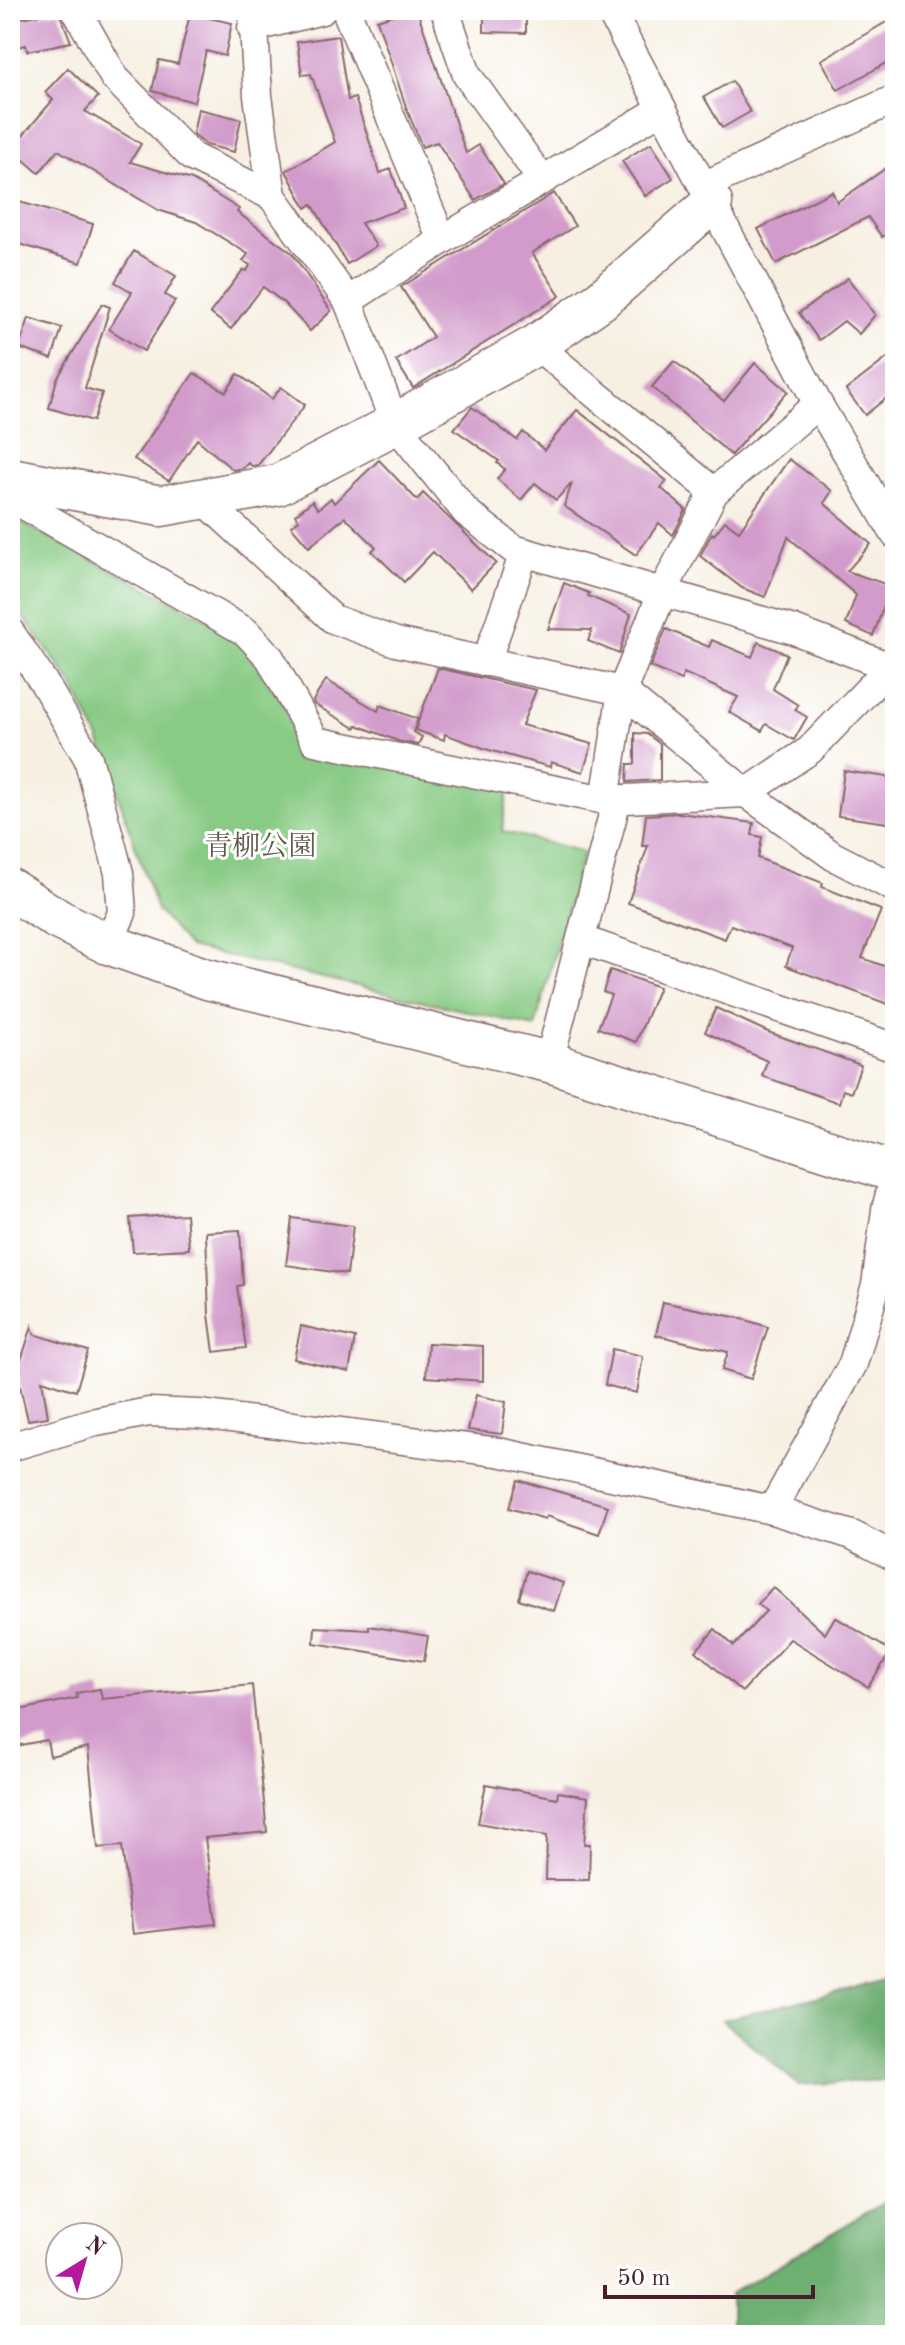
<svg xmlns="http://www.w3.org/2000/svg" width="905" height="2345" font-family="'Old Standard TT','Noto Serif JP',serif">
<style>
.green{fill:#88cb84;stroke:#697558;stroke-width:2}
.forest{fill:#6eaf72;stroke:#5c674e;stroke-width:2}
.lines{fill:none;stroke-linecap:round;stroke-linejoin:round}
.stream{stroke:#4bb8c5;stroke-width:8}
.building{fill:#d29bcb}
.street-casing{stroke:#87686b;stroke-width:31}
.secondary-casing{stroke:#87686b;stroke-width:43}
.street{stroke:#fff;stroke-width:28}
.secondary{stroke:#fff;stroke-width:40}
.labels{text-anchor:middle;stroke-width:6;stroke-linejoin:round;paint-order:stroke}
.park-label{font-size:28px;fill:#605b4a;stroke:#fff}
</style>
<rect width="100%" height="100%" fill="#fff"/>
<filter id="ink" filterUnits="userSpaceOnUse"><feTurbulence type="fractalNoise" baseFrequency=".0125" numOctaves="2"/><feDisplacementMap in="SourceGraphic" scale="16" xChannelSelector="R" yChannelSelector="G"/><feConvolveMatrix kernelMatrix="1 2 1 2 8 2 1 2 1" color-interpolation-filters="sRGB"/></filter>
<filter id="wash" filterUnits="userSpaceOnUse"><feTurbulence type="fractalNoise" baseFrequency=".006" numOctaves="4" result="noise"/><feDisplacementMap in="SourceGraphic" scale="32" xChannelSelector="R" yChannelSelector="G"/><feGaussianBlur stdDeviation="1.8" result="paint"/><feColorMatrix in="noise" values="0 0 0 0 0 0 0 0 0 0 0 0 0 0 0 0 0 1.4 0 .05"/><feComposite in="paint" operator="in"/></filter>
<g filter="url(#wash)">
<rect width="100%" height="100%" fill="#f7f0e2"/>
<polygon class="green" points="10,517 246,639 303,738 508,790 502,831 583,852 535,1027 189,947 157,910 99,739 72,684 10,598"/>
<polygon class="forest" points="895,1978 895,2320 884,2335 730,2335 730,2294 891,2198 886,2080 798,2085 722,2020"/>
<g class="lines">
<g class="stream">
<polyline points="892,645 895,639"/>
<polyline points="869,696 895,705"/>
</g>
</g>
<g id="blocks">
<g class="building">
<polygon points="408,10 417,10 466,153 479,145 504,184 475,200 437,142 422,147 406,107 377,20"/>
<polygon points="484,10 526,10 526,33 484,32"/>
<polygon points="59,11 71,42 27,51 26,45 10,49 10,20"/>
<polygon points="190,14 232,23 225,56 206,51 194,102 152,91 159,60 178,64"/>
<polygon points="895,17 895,58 838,90 821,60"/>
<polygon points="338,36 348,100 355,98 380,173 391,169 404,208 361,223 376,246 347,264 312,204 306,208 286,171 335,142 311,74 302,75 297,42"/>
<polygon points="68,68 98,97 85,111 141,144 130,162 192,180 239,209 237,212 292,253 331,311 310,331 284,303 263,287 231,329 210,313 243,270 247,271 250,265 243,261 248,254 196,222 158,210 58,150 39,173 11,149 53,100 45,92"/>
<polygon points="732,81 750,112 722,128 704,97"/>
<polygon points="198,109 241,119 234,152 206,145 193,134"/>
<polygon points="651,143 673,178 645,196 622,161"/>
<polygon points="895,162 895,228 882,237 868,217 776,264 758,229 832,191 837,202"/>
<polygon points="554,193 575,226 532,253 560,296 413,388 396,361 433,337 401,287"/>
<polygon points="10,199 93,224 81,263 10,241"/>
<polygon points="134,251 176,276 165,295 175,301 144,351 109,329 132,292 115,282"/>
<polygon points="848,278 875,315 859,334 844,321 819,340 799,313"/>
<polygon points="102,304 110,307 85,388 102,393 93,421 49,408 57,379"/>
<polygon points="29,318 62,328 52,359 19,348"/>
<polygon points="895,352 895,391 865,415 846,390"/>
<polygon points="674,361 724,401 755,363 788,391 731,455 652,387"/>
<polygon points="194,373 226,392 238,374 272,399 281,387 305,405 258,465 252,466 248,463 243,468 233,470 197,439 169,481 134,459"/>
<polygon points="472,407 517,440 523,432 544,450 577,410 667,481 661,488 686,510 673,535 659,523 636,555 564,506 572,483 556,500 535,483 521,500 497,479 505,469 497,463 499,461 454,429"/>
<polygon points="789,459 832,491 824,503 871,544 847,571 891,586 873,636 846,624 856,595 788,537 765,597 742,588 700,556 712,533 714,535 725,521 739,531"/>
<polygon points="379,460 417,500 423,493 496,563 471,589 433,552 404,582 372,551 376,547 345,517 309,547 291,526 299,520 295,515 312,501 318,509 331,498 334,503"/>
<polygon points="564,583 589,593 588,596 631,614 619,654 588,641 592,630 548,629"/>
<polygon points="666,629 709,647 712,640 752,657 758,642 787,654 773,689 798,705 795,710 807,717 794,740 766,724 762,731 729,712 738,697 684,673 681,680 650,667"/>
<polygon points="438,668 536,690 522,725 592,744 583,772 551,762 550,767 489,750 445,734 444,740 415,730"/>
<polygon points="326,680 378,711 380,705 418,719 413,732 422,737 418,745 398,741 357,725 355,728 314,704 313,701"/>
<polygon points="635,733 647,734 660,744 660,780 627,782 628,764 635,764"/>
<polygon points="844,771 895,778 895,824 838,816"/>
<polygon points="679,813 754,823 752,835 762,837 758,858 823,883 822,887 881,910 862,958 895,970 895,992 890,1005 786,966 792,948 731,925 725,939 628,903 648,846 642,846 646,815"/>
<polygon points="610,970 659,987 636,1042 598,1028 611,995 603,992"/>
<polygon points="716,1008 768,1032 861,1065 851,1093 843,1090 839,1103 762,1076 767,1061 705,1032"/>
<polygon points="186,1214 189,1249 133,1252 130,1218"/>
<polygon points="292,1218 353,1226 347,1274 286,1265"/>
<polygon points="240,1230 243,1285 237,1286 246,1348 214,1352 209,1315 206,1232"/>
<polygon points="663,1302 739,1318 768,1327 751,1379 722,1370 728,1352 656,1335"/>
<polygon points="32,1326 34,1334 88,1351 76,1391 42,1380 48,1417 28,1420 17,1373"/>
<polygon points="301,1326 355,1338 349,1372 294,1359"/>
<polygon points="428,1343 483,1346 483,1381 426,1377"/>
<polygon points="612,1349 643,1356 637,1393 605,1385"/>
<polygon points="476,1395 506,1402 502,1434 468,1430"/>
<polygon points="518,1480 608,1506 599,1534 546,1516 545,1519 509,1508"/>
<polygon points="527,1571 563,1583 554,1611 519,1599"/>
<polygon points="773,1587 825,1634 835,1617 891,1651 868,1687 790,1639 742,1692 696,1651 715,1629 734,1646 766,1611 758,1604"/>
<polygon points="369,1626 428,1636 424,1661 314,1643 315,1627 369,1630"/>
<polygon points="252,1685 267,1832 205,1838 216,1924 133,1934 122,1846 98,1848 88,1747 50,1756 47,1740 10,1747 10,1712 77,1698 76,1693 100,1689 102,1699"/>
<polygon points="486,1784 557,1798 558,1792 588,1797 584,1844 590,1844 589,1880 546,1880 547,1836 478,1823"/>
</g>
</g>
</g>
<g filter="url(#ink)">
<use href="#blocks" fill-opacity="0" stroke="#87686b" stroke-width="2"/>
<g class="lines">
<defs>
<g id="street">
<polyline points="76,10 114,77 192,157 272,196 348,301 395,424 466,512 513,549 794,630 895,669"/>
<polyline points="253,10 258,96 272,196"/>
<polyline points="346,10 442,240"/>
<polyline points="445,10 467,75 542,180"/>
<polyline points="610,10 818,404 895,534"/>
<polyline points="252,28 322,10"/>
<polyline points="703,186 895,99"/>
<polyline points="348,301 442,240 662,109"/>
<polyline points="536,345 714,492 818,404"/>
<polyline points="714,492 663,591 622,691 605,800 746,793 810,750 891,666"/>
<polyline points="10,497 246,632 270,658 315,741 605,800"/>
<polyline points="203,499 333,619 396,642 622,691 746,793 833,856 895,888"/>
<polyline points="10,632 44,683 88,758 119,873 122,913 108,944"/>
<polyline points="486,662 524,553"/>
<polyline points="582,940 895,1048"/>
<polyline points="549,1062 617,799"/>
<polyline points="10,1447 91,1423 149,1412 199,1414 498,1452 772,1510 852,1535 895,1557"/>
<polyline points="772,1510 853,1364 876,1285 886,1210 895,1173"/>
</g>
<g id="secondary">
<polyline points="10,478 161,506 278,485 395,424 536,345 601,300 712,203"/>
<polyline points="10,889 59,920 108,944 207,979 549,1062 895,1172"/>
</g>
</defs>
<use href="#street" class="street-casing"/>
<use href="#secondary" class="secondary-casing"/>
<use href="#street" class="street"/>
<use href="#secondary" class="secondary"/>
</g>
</g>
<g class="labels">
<g class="park-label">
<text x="260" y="855">青柳公園</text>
</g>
</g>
<rect width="905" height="2345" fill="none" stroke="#fff" stroke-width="40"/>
<g transform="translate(84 2261) rotate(37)"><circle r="38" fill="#ffffff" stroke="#b7a5aa" stroke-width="2"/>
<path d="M0-6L14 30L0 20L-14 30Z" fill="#b5179e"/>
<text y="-12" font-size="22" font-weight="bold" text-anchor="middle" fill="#4a1f2b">N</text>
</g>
<path d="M605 2285v12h208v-12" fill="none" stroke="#4a1f2b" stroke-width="4"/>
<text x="617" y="2285" font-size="24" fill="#4a1f2b" stroke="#ffffff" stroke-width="6" paint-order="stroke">50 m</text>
</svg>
